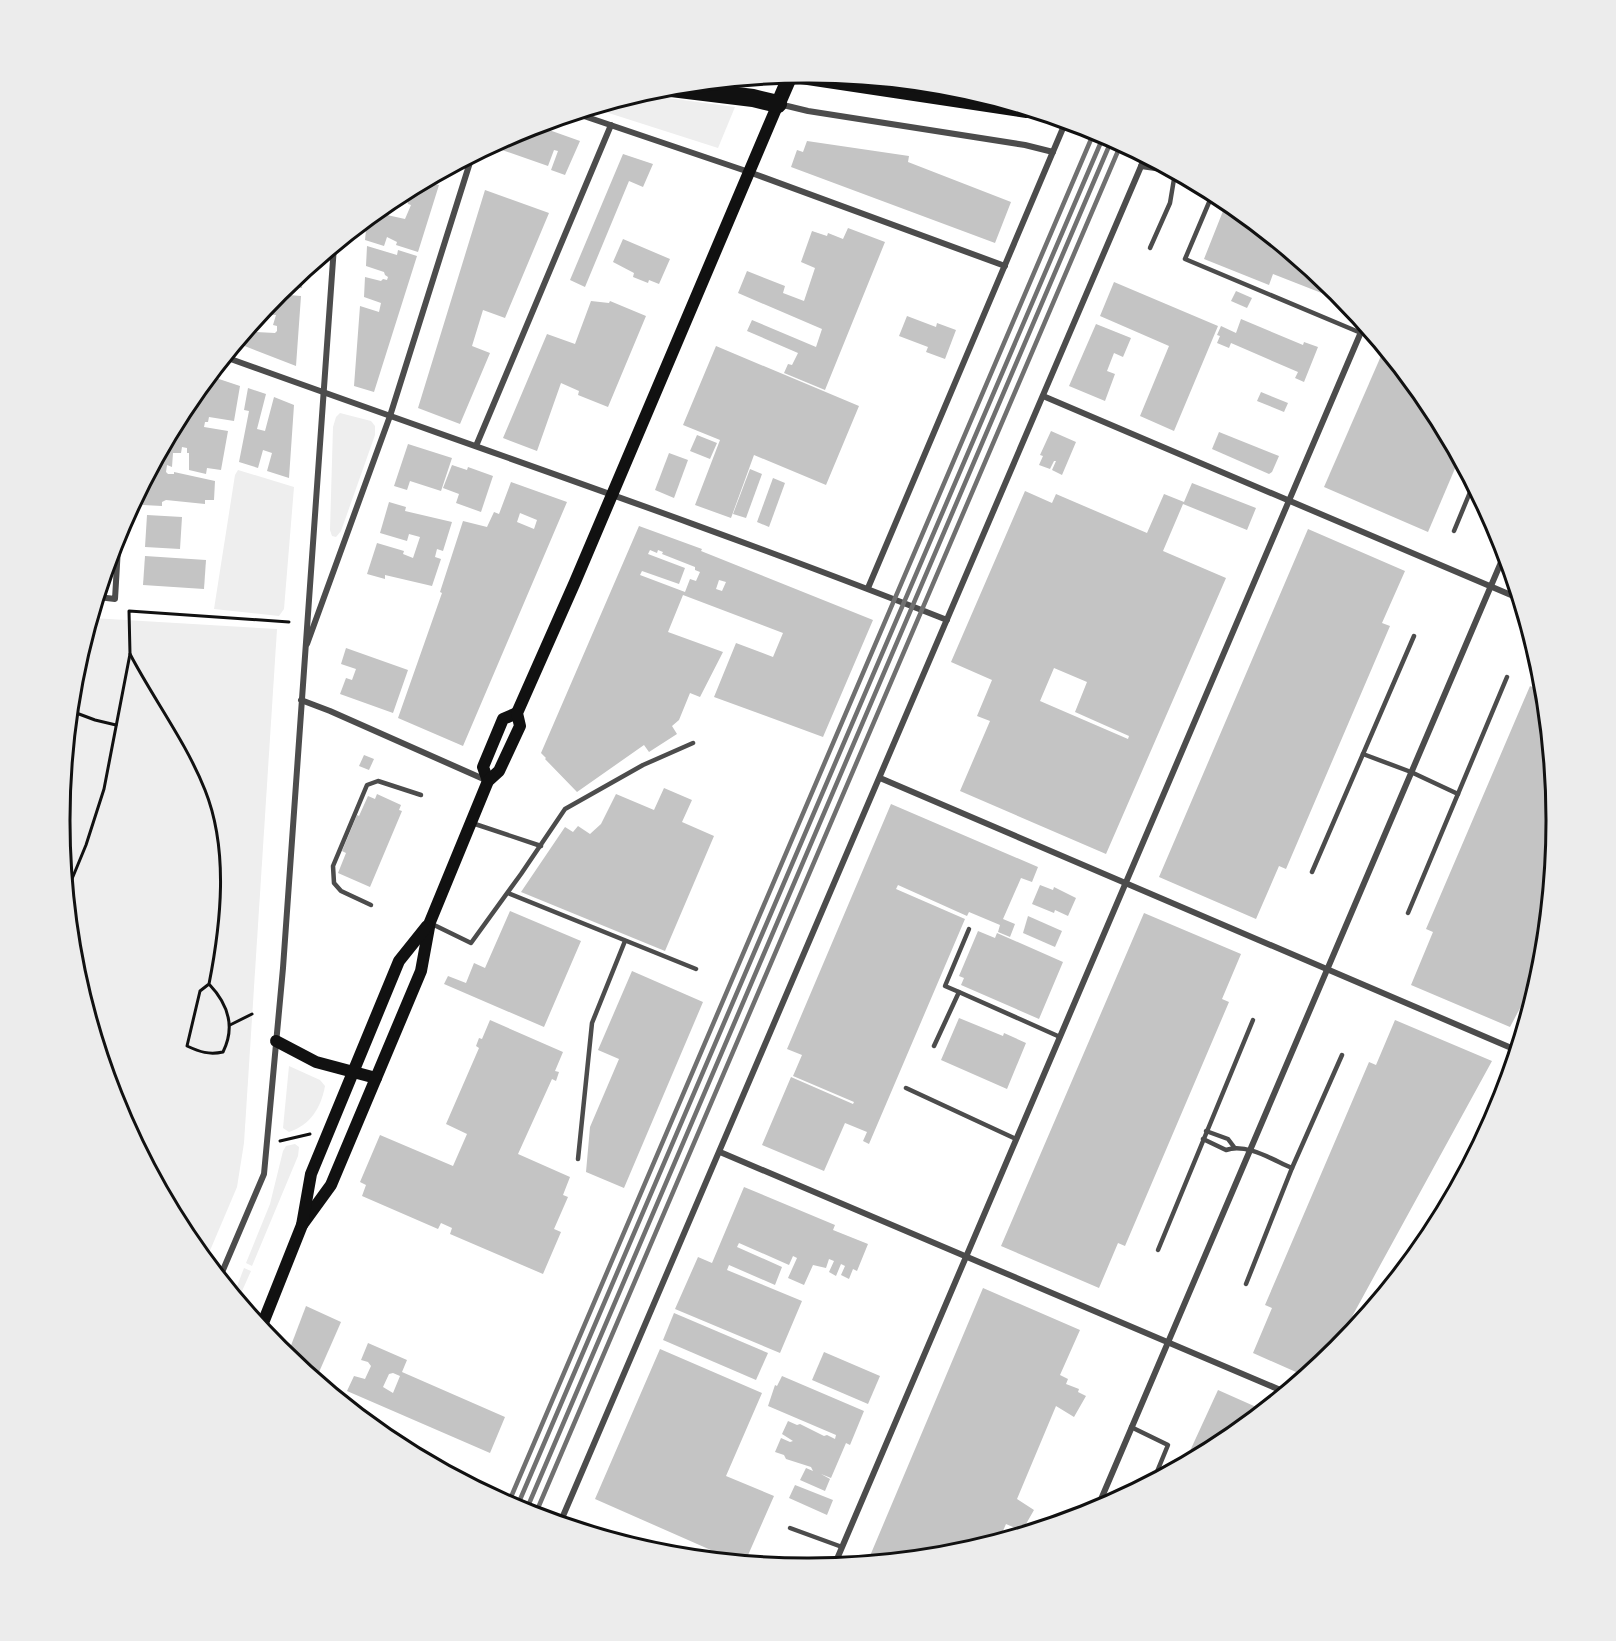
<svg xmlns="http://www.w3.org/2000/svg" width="1616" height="1641" font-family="'Roboto Condensed',sans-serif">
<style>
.green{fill:#eee}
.building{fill:#c4c4c4;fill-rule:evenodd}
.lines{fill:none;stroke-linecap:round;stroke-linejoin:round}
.path{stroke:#111;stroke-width:3}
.service{stroke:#4c4c4c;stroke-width:4.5}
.minor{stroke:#4c4c4c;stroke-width:6}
.tertiary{stroke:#4c4c4c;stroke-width:10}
.secondary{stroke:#111;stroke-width:12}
.primary{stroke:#111;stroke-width:15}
.motorway{stroke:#111;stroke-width:18}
.rail{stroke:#707070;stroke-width:4.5}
.rim{fill:none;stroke:#111;stroke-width:3}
</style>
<rect width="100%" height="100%" fill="#fff"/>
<g class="green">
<polygon points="638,94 735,107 718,148 593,108"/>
<polygon points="340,413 371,421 375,426 375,435 341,531 336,537 332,536 330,530 333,427 336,417"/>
<polygon points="238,470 294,487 284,609 279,616 214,609 235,475"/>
<polygon points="92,618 277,629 244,1143 237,1187 206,1260 186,1236 117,1106 74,966 60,820 74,674"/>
<path d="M289,1066L320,1080L325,1086C321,1108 310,1125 289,1132L283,1128Z"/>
<polygon points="295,1144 299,1147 298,1156 252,1266 246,1263 270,1204 283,1151 286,1146"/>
<polygon points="244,1268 251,1271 238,1300 234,1294"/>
</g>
<g class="building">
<polygon points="535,125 580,141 565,175 551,170 558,151 554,150 548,166 499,149 502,140 522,129"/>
<polygon points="807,141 909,156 908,162 1011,202 995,243 791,167 797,150 803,152"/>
<polygon points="623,154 653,164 643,187 629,181 585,287 570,280"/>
<polygon points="424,182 439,185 418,252 396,245 397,242 387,237 384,246 365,240 367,220 390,201 386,213 387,215 405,219 411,205 408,204 407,200 396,197"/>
<polygon points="485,190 549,213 505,318 483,310 472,346 490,353 460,424 418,408"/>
<polygon points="1225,206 1239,211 1337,292 1343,299 1342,301 1273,274 1269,285 1204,259"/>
<polygon points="848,228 885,242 825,390 784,373 788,364 792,365 798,353 747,331 752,320 816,347 822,329 738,293 747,271 785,286 783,293 804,301 815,268 801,262 812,231 827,236 828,233 843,239"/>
<polygon points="623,239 670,259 659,284 649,280 648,283 633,277 634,273 613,262"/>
<polygon points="367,246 397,255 398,250 417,256 374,392 354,386 360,306 379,312 381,303 364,297 365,277 381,281 383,279 387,280 388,277 385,275 384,272 366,266"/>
<polygon points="303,272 302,288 285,287 288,284"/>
<polygon points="1114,282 1218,326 1174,431 1140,416 1169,346 1100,316"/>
<polygon points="1236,291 1252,298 1247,308 1231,301"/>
<polygon points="277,294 301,296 296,366 237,343 254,322 253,329 256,332 275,333 277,331 277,326 273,325 276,315 261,314"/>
<polygon points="591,301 609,303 610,301 646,316 608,407 578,395 579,391 561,383 537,451 503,438 547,334 575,344"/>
<polygon points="907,316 936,327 937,323 956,330 945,359 926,352 928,347 899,336"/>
<polygon points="1241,319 1303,345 1304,342 1318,347 1304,382 1295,378 1298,372 1231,343 1229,348 1217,343 1220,336 1217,335 1221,326 1236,333"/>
<polygon points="1096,324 1131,338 1123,357 1114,353 1107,371 1115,374 1105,401 1069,386"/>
<polygon points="716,346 859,406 826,485 754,455 731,518 695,505 720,440 683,425"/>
<polygon points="1384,349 1430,405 1459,459 1428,532 1324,487"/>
<polygon points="210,376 240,386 234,421 209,417 208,422 205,422 204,427 228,431 221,470 207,468 206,474 189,470 189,453 187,453 187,448 182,447 181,453 173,453 172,467 167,465 166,472 168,474 174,474 174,472 215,481 214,500 205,500 205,504 166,500 162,502 162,506 143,505 145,482 176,423 179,424 179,418 186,405 194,395 196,396 198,391 201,392 204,384"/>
<polygon points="248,388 266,394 257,429 265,431 274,397 294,405 289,478 267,471 272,453 263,450 258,468 239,462 249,411 244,410"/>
<polygon points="1261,392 1288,403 1284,412 1257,401"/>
<polygon points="1051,431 1076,442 1062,475 1052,470 1056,461 1054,461 1050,469 1039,465 1043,456 1040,455"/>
<polygon points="1219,432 1279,456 1272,472 1269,474 1212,449"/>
<polygon points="697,435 717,443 710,459 690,451"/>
<polygon points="408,444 452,458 441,491 410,481 407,490 394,486"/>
<polygon points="669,453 688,460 674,498 655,490"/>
<polygon points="452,465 467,470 468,467 493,476 481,512 456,503 459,494 443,488"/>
<polygon points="750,469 762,474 746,518 733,514"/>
<polygon points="773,478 785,483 769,527 757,522"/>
<path d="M511,482L567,502L463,746L398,718L442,593L440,592L463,521L487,527L494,512L499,514ZM520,513L537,520L534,529L517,522Z"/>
<path d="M1192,483L1256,508L1247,530L1183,504L1163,551L1226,578L1106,854L960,791L990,721L977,716L992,680L951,662L1025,491L1052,503L1056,494L1147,533L1164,494L1184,502ZM1054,668L1087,682L1075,712L1129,736L1128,739L1040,701Z"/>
<polygon points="389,502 406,507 405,511 452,522 443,551 437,549 435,557 441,559 432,586 385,575 385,579 367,574 377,543 404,551 403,554 413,558 420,537 409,534 407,541 380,533"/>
<polygon points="147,515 182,517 180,549 145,547"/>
<path d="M639,526L702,549L701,551L873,620L823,737L714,697L736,643L773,657L783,633L683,595L668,632L723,652L700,697L690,693L679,720L672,726L677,734L649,752L644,745L577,792L545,759L546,758L541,753ZM650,550L657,553L658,550L663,552L662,554L695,567V570L700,572L696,581L690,579L685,592L640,575L642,571L679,584L685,568L648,554ZM719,580L726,582L722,591L716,589Z"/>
<polygon points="1308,529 1405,571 1382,623 1390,626 1286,869 1279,866 1256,919 1159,877"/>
<polygon points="145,556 206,560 204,589 143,585"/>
<polygon points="346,648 408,670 393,713 340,694 346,678 352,680 356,669 341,664"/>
<polygon points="1542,678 1556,821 1542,967 1510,1027 1411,985 1433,932 1426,929 1530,686 1537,689"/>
<polygon points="364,755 374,759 369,770 359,766"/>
<polygon points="664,788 692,800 682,822 714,836 665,951 521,892 565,827 573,832 578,826 590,834 601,824 616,794 654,810"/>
<polygon points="377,794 401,805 399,810 402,811 370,887 338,873 346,853 342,851 357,815 359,816 368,796 375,799"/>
<polygon points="891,804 1038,867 1032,882 1021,878 1003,919 1015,924 1010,937 998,932 1000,925 969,912 967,916 898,885 896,889 965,919 869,1144 863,1141 867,1132 845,1123 824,1171 762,1145 791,1077 853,1104 854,1102 793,1076 802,1055 787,1049"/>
<polygon points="1040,885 1053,890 1054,887 1076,898 1068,916 1055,910 1054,913 1032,904"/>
<polygon points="510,911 581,941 544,1027 444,984 448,976 466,983 474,963 485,968"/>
<polygon points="1144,913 1241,954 1222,999 1229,1002 1125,1246 1118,1243 1099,1288 1001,1246"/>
<polygon points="1028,916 1062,931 1055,947 1023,933"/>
<polygon points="978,931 995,938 997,933 1063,962 1039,1019 961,985 964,978 959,976"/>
<polygon points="632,971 703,1002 624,1188 586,1172 590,1127 619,1059 598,1050"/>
<polygon points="959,1018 1003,1036 1004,1033 1026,1043 1007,1089 941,1060"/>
<polygon points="490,1020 563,1052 555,1071 559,1072 556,1081 552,1079 518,1154 570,1177 563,1195 568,1197 554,1229 561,1232 543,1274 450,1234 452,1228 441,1223 438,1229 362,1196 366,1185 360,1182 380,1135 453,1166 467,1134 446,1124 479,1048 476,1046 479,1038 482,1039"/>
<polygon points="1395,1020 1492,1061 1331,1355 1305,1376 1253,1353 1272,1308 1265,1305 1369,1062 1376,1065"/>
<polygon points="744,1187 835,1225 833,1230 868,1244 857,1271 853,1269 849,1279 841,1275 845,1266 841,1264 836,1276 829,1272 834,1261 829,1259 826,1268 813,1265 804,1285 788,1278 797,1258 793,1256 789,1265 739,1243 737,1247 782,1267 775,1285 729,1265 727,1270 802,1301 780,1353 675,1309 698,1257 712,1263"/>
<polygon points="983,1288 1080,1330 1060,1375 1068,1379 1066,1384 1079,1389 1078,1392 1086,1396 1074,1417 1056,1406 1017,1499 1034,1510 1022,1531 1006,1524 999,1540 954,1554 867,1563"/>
<polygon points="306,1306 341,1322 316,1379 287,1356"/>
<polygon points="674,1313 768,1353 756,1380 663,1340"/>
<path d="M368,1343L407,1360L402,1372L505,1417L490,1453L347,1391L354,1376L365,1379L371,1366L368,1362L361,1360ZM393,1373L400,1376L393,1393L383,1387L389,1374Z"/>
<polygon points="660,1349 762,1393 726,1476 774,1496 745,1562 738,1562 595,1499"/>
<polygon points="824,1352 880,1376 868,1404 812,1380"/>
<polygon points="782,1376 864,1411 850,1445 846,1443 831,1478 821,1474 830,1479 825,1491 800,1480 806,1468 813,1471 811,1467 786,1459 784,1455 775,1452 781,1438 790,1442 793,1441 782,1434 788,1421 797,1425 800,1424 824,1436 827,1435 835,1439 836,1435 768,1406 775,1385 777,1386"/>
<polygon points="1218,1390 1263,1410 1223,1443 1184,1464"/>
<polygon points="795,1485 833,1500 827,1515 789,1498"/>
</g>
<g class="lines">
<g class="path">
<path d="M130,654C154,700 186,742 205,790C229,850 221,923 209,984C228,1004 236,1026 223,1052C209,1055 200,1052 187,1046L200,991L209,984"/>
<polyline points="71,711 95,720 116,725"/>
<polyline points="67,891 86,845 104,789 130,654 129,611 289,622"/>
<polyline points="230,1025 252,1014"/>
<polyline points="280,1141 310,1134"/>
</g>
<g class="service">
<polyline points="1213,193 1185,259 1361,333"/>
<polyline points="1150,248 1170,203 1175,173"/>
<polyline points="1454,531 1473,485"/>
<polyline points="1363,754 1411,772 1458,794"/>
<polyline points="472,823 541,846"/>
<polyline points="1312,872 1414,636"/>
<polyline points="508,893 696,969"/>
<polyline points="371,905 341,891 334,883 333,866 367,785 378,781 421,795"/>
<polyline points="1408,913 1507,677"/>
<polyline points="432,924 471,943 521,874 565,809 643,765 693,743"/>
<polyline points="959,992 945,986 969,929"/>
<polyline points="934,1046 959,992 1060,1037"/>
<polyline points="906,1088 1016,1139"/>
<polyline points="1206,1131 1228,1139 1234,1147"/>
<path d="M1203,1139L1226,1150C1247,1143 1273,1160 1292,1168L1342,1055"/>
<polyline points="578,1159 592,1023 625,941"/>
<polyline points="1158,1250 1253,1020"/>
<polyline points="1246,1284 1292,1168"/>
<polyline points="1131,1427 1168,1445 1154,1479"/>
<polyline points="790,1528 842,1547"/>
</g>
<g class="minor">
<polyline points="779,104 808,111 1025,145 1053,152"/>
<polyline points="575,113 749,172 1005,266"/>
<polyline points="1141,166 1169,170"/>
<path d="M225,357C466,444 709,526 947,620"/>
<polyline points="1043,396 1518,598"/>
<polyline points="476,446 611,125"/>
<polyline points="868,588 1066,121"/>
<polyline points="98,597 115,599 119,530"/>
<polyline points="307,644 390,416 472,156"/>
<polyline points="301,700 330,711 488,781"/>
<polyline points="880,778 1516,1050"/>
<polyline points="720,1152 1285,1392"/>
<polyline points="220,1277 264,1174 283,968 334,246"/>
<polyline points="1096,1511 1505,553"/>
<polyline points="560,1523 1145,157"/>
<polyline points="834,1566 1364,325"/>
</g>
<polyline class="tertiary" points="504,1502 555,1522"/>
<g class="secondary">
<polyline points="488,781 483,767 503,719 517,713"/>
<polyline points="276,1041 316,1062 376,1078"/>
<polyline points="302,1225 331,1185 421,971 430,922 488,781 499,771 520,726 517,713 575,582 778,104"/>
<polyline points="261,1328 302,1225 311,1174 399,961 427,926"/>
</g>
<polyline class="primary" points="778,104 791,74"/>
<g class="motorway">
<polyline points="795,74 1027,109"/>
<polyline points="663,87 753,98 778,104"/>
</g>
<g class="rail">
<polyline points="508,1504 1095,130"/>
<polyline points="516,1509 1104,135"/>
<polyline points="525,1513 1112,139"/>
<polyline points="535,1515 1121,144"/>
</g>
</g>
<path d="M0 0H1616V1641H0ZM807 83H809A737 737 0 0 1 1546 820V821A737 737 0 0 1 809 1558H807A737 737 0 0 1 70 821V820A737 737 0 0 1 807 83Z" fill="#ececec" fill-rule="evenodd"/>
<path class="rim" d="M807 83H809A737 737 0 0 1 1546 820V821A737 737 0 0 1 809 1558H807A737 737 0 0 1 70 821V820A737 737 0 0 1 807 83Z"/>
</svg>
